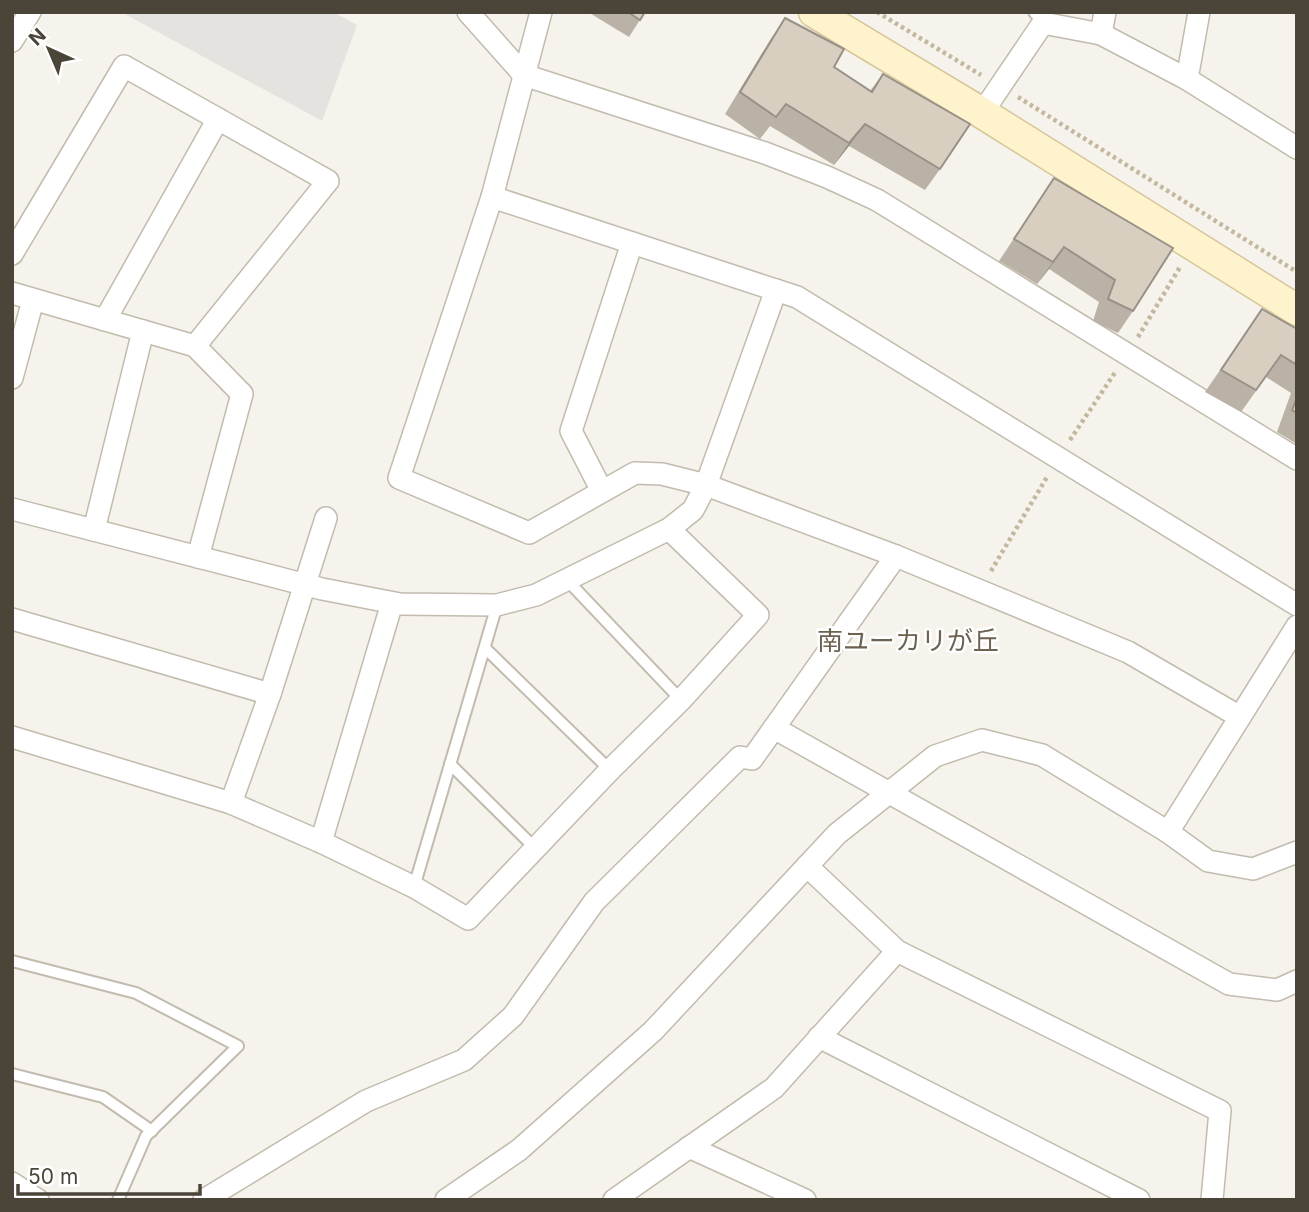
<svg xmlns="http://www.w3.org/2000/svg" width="1309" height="1212" font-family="Inter,'Noto Sans JP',sans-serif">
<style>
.parking{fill:#e5e3e0}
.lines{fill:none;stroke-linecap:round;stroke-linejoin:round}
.lane-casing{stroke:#c2bbae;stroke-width:14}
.street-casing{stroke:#c2bbae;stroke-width:24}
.secondary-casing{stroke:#d6c79b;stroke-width:33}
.path{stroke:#c4b79f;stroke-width:4.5;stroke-dasharray:3.5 3.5;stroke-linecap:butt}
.lane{stroke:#fff;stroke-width:10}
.street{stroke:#fff;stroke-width:21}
.secondary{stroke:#fff3cd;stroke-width:30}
.wall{fill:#bab2a6}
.shaded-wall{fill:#979187}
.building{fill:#d8cfc1;stroke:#979187;stroke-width:2}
.labels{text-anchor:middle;stroke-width:5;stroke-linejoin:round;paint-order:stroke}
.quarter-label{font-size:26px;fill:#6e6250;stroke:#fff}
</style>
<rect width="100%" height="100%" fill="#f6f3ec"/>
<polygon class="parking" points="121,12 333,12 357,25 322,121"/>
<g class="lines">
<defs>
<g id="lane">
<polyline points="1034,12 1043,23"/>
<polyline points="567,580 681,700"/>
<polyline points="486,649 610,770"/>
<polyline points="450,764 535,848"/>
<polyline points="414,887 497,605"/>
<polyline points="12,961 136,993 238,1046 146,1136 118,1200"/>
<polyline points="12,1074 103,1097 152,1131"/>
</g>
<g id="street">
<polyline points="468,12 524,75 765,153 827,177 877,200 1297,459"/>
<polyline points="541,12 492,197 399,478 529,533 635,473 662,474 706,485 896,556 1128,652 1240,717"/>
<polyline points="1101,34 1105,12"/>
<polyline points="12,41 30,12"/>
<polyline points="1187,79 1199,12"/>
<polyline points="982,113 1043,23 1101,34 1187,79 1297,148"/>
<polyline points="492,197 797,297 1297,605"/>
<polyline points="12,254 124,66 328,181 195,346"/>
<polyline points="12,293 195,346 242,394 198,557"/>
<polyline points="105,320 218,119"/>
<polyline points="12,378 33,300"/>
<polyline points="602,491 571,431 632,243"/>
<polyline points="12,509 322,589 400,604 497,605 536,595 669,529 693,510 706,485 776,290"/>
<polyline points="94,530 143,331"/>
<polyline points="12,619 270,694"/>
<polyline points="774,728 1229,984 1277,990 1297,981"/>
<polyline points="12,737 231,803 321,842 414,887 468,919 610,770 681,700 758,615 669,529"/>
<polyline points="231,803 270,694 326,518"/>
<polyline points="1168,832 1297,626"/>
<polyline points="321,842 392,603"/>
<polyline points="807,866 897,951 1220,1111 1212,1200"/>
<polyline points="819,1037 1139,1200"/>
<polyline points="689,1147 805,1200"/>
<polyline points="12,1183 38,1200"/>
<polyline points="204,1200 366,1101 464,1060 513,1016 594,902 740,757 752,759 896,556"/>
<polyline points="446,1200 519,1150 653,1031 837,834 935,756 982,740 1042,755 1168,832 1208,861 1253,869 1297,852"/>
<polyline points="614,1200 774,1088 897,951"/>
</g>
<polyline id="secondary" points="814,12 982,113 1297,310"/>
</defs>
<use href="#lane" class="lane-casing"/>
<use href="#street" class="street-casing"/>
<use href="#secondary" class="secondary-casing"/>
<g class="path">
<polyline points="877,12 981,75"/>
<polyline points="1018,97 1297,272"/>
<polyline points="1138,337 1180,267"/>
<polyline points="1070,440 1116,371"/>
<polyline points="991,571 1047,477"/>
</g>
<use href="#lane" class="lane"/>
<use href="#street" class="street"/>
<use href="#secondary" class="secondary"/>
</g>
<g class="wall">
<polygon points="588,12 645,12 629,37"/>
<polygon points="785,18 834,67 870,91 883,74 940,169 925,190 849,146 834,165 770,126 760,139 725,114 770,40"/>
<polygon points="1054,178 1133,311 1118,333 1093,321 1099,302 1049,269 1037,284 999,261"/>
<polygon points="1262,309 1297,329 1297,444 1277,432 1291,393 1266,377 1241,412 1205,392"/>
</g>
<g class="shaded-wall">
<polygon points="865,124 849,146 834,165 849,143"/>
<polygon points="1064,247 1049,269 1037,284 1053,262"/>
</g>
<g class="building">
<polygon points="628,12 645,12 640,20"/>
<polygon points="785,18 844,49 834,67 872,92 883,74 970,124 940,169 865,124 849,143 786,104 776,117 740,92"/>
<polygon points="1054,178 1173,248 1133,311 1108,299 1115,280 1064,247 1053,262 1014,239"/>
<polygon points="1262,309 1297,329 1297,365 1281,355 1256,390 1221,370"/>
<polygon points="1297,398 1297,413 1292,410"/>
</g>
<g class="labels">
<g class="quarter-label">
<text x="908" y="650">南ユーカリが丘</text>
</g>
</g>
<rect width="1309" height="1212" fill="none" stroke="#4b4439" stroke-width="28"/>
<g transform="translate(49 49) rotate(316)" stroke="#ffffff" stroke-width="5" paint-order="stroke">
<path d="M0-5L12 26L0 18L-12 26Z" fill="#4b4439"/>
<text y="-10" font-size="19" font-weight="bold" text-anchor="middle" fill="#4b4439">N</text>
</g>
<path d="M18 1184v10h182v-10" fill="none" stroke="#4b4439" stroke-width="3.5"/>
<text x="28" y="1184" font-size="21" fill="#4b4439" stroke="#ffffff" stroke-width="5" paint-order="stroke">50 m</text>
</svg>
